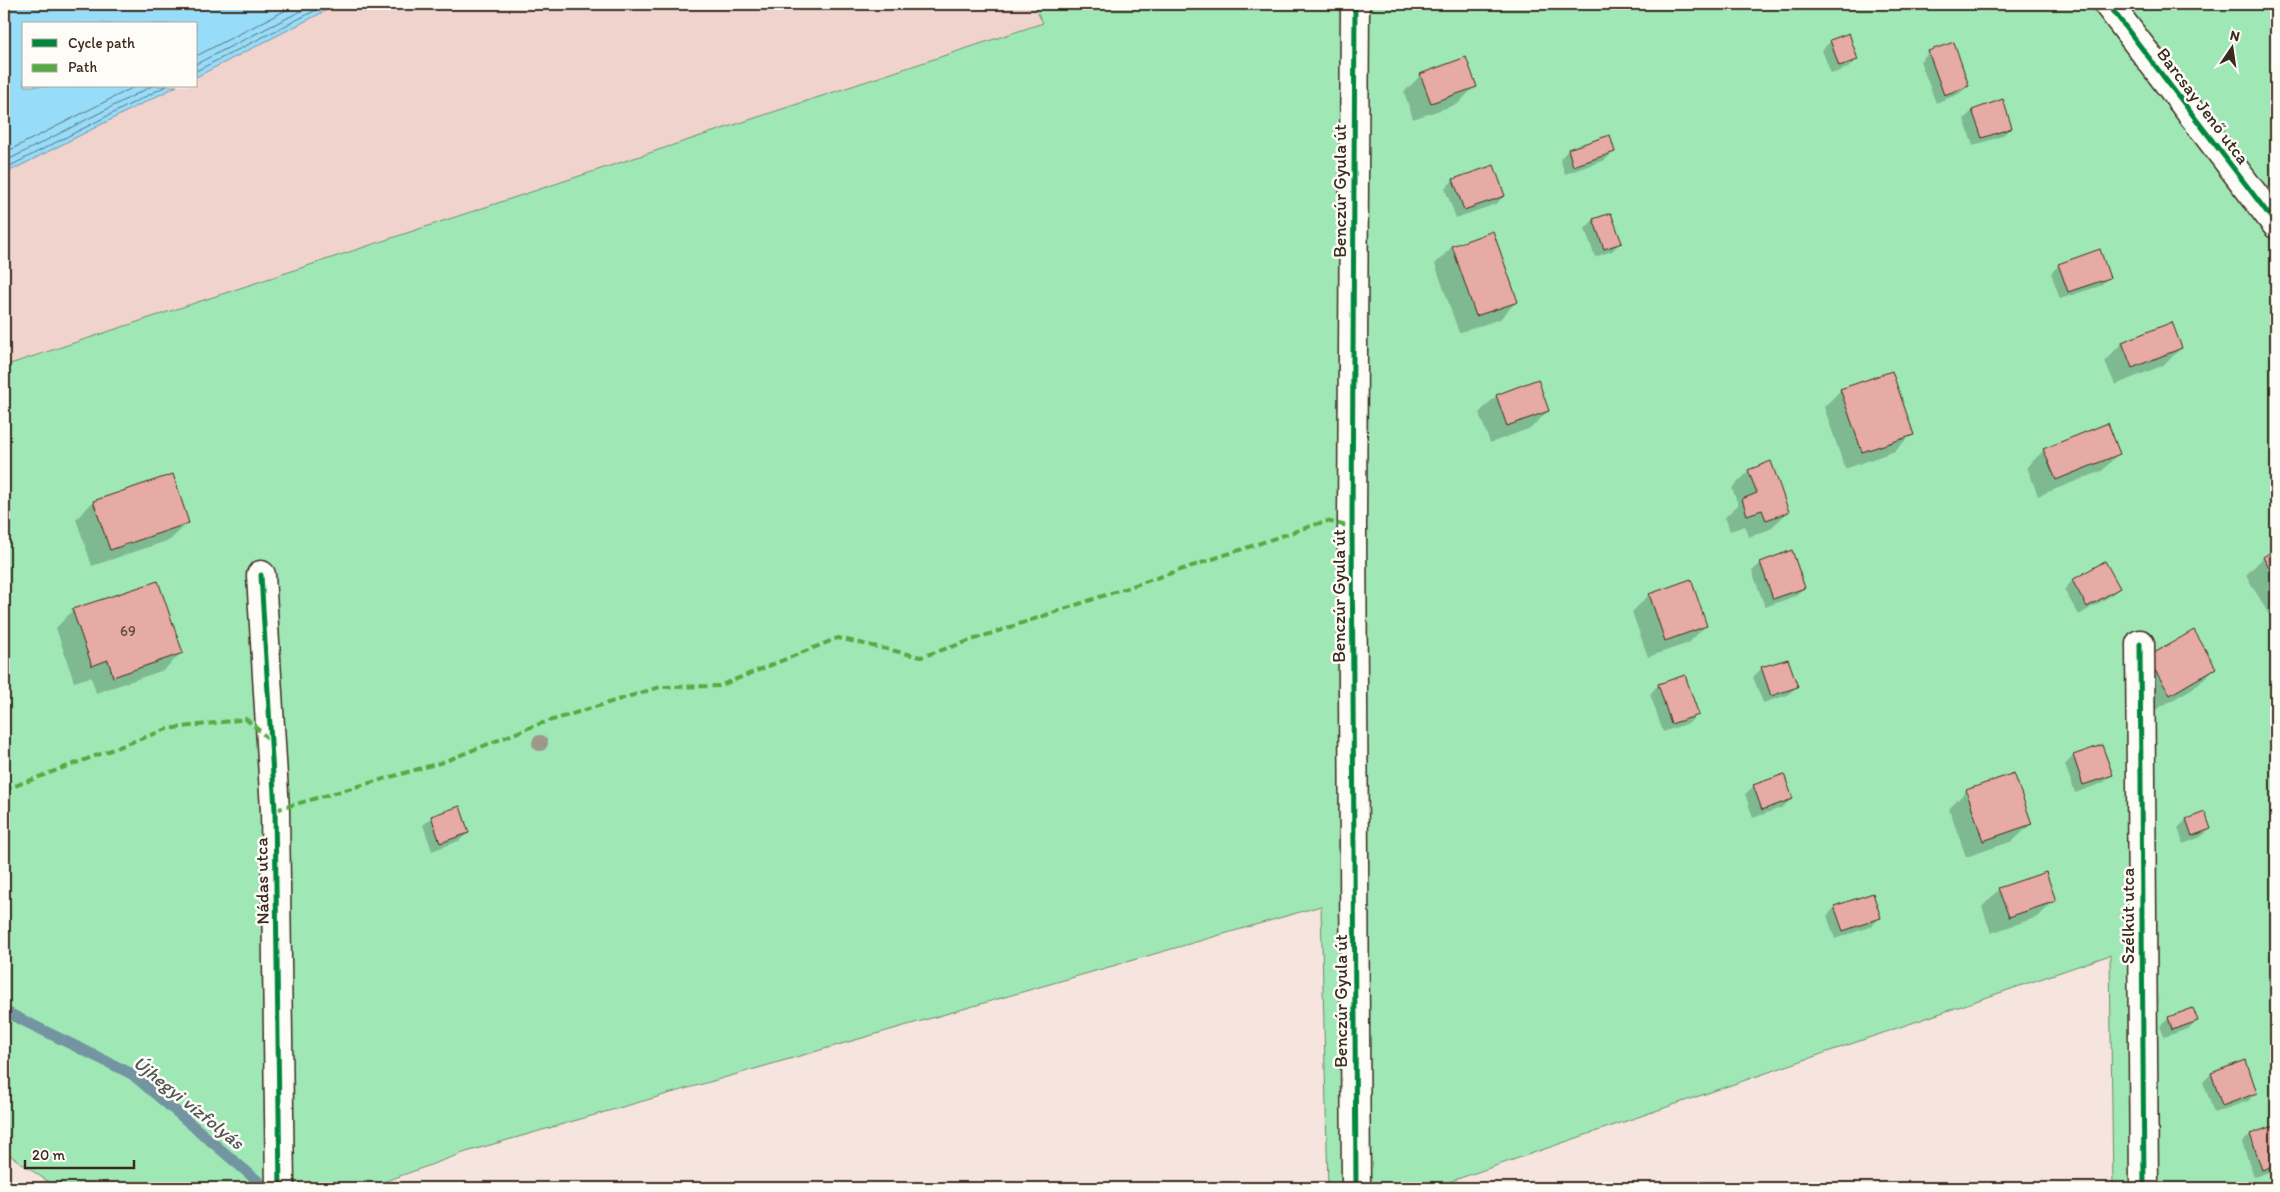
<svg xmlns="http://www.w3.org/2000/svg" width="2280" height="1192" font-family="Itim,sans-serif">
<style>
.built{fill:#f1d3cd;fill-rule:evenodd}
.green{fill:#9fe8b6;stroke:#6d896a}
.water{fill:#97dcf9;stroke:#7295a1}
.shadow{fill:#0003}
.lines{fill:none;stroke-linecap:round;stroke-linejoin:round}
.shore{stroke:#607176;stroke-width:1}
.stream{stroke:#7295a1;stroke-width:11}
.building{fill:#e5aba4;stroke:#3b2a1e}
.minor-casing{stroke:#3b2a1e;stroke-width:31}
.minor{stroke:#fdfcf7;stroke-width:28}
.quiet{stroke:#55ab43;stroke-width:4;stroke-dasharray:8 4;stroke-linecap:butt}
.cycleway-casing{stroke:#fdfcf7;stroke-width:8}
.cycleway{stroke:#00873e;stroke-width:5}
.tree{fill:#9d9889}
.labels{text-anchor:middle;stroke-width:5;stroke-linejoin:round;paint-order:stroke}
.number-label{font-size:15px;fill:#664a40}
.street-label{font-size:18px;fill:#3b2a1e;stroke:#fdfcf7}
.water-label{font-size:19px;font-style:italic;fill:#525655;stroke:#fdfcf7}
</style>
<rect width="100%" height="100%" fill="#f6e4de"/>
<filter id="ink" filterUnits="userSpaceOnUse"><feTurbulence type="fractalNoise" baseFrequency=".02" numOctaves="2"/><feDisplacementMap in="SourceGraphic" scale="10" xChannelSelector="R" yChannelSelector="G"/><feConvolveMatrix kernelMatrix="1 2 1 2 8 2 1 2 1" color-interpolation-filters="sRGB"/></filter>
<g filter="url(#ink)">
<path class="built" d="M4,4H1033L1043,23L4,366ZM24,24H196V86H24Z"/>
<polygon class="green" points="1033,4 2276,4 2276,1188 2113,1188 2110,955 1431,1188 1328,1188 1321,906 466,1152 367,1188 57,1188 4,1151 4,366 1043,23"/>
<polygon class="water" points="4,4 339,4 196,77 196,24 24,24 24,86 177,86 4,174"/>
<g class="shadow">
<polygon points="1849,35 1857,59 1848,68 1831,74 1822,50 1830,42"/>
<polygon points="1929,52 1968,86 1959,94 1936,103 1920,61"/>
<polygon points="1421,75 1475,86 1458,104 1413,119 1404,92"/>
<polygon points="2002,101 2011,128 2002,136 1973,146 1964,119 1972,111"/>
<polygon points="1609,136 1614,151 1605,160 1565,174 1560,159 1568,150"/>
<polygon points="1493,166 1504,196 1496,204 1456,218 1445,189 1453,180"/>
<polygon points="1611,214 1620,243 1612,251 1595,257 1585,229 1593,220"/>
<polygon points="1493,233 1517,301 1500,319 1459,333 1435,264 1452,247"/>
<polygon points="2059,265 2108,277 2100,286 2060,299 2051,273"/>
<polygon points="2171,323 2181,348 2164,365 2115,385 2105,361 2122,343"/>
<polygon points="1841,390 1912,434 1895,451 1845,469 1824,407"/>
<polygon points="1496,396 1548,411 1531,428 1490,443 1479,413"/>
<polygon points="2044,450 2119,453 2102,471 2038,496 2027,467"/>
<polygon points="1749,471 1788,512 1770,529 1749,537 1745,526 1730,531 1725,517 1738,505 1732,488"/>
<polygon points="93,502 188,523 170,540 92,566 76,519"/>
<polygon points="2276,551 2276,627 2246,575 2263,558"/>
<polygon points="1761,563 1804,588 1795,596 1765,607 1752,571"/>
<polygon points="2104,563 2119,588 2110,596 2079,615 2064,590 2072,581"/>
<polygon points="1649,595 1706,625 1689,643 1648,657 1632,612"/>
<polygon points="73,610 181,653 164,670 96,693 91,677 74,682 56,628"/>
<polygon points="2194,632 2215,668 2198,685 2152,712 2131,675"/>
<polygon points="1762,668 1796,687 1788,695 1763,703 1753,677"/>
<polygon points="1684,677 1697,715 1689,723 1663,732 1650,694 1658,685"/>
<polygon points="2102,746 2112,774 2103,783 2075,793 2065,765 2073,756"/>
<polygon points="1754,786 1791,799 1783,807 1753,818 1745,794"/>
<polygon points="1966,791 2031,824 2013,841 1966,857 1949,809"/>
<polygon points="2204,814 2210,829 2201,837 2183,844 2178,828 2186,820"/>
<polygon points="432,817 468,833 459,841 432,851 423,825"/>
<polygon points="1999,889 2055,900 2038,917 1991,933 1982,907"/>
<polygon points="1835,907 1880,917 1872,926 1835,939 1827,916"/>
<polygon points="2169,1018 2196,1021 2188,1029 2164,1037 2160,1026"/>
<polygon points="2211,1074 2256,1093 2248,1101 2214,1113 2203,1082"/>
<polygon points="2276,1126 2276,1170 2254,1177 2242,1143 2250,1135"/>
</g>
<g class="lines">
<g class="shore">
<polyline points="196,56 298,4"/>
<polyline points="196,64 315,4"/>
<polyline points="196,71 328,4"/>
<polyline points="4,153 136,86"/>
<polyline points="4,162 152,86"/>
<polyline points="4,169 166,86"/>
</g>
<polyline class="stream" points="4,1011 132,1074 266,1188"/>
</g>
<g class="building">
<polygon points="1849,33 1858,60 1839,66 1830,40"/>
<polygon points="1954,42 1969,86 1944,95 1928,51"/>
<polygon points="1466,57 1477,87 1431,103 1420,74"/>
<polygon points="2003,99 2012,128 1982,138 1972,110"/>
<polygon points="1610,135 1615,152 1573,166 1568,149"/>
<polygon points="1494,165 1505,196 1464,210 1453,179"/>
<polygon points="1611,213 1622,243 1604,249 1593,219"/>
<polygon points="1493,231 1518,302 1476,316 1452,246"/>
<polygon points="2100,249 2110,278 2068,292 2058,264"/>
<polygon points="2172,322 2182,348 2132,368 2122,342"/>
<polygon points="1892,371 1914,435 1862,452 1840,389"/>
<polygon points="1538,379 1549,411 1507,426 1496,395"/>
<polygon points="2108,423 2120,454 2056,480 2043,449"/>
<polygon points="1771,461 1789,512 1766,520 1762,510 1747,515 1742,499 1757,493 1748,470"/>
<polygon points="173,474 189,523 110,550 93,501"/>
<polygon points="2276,549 2276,581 2263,557"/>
<polygon points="1792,550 1805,588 1773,599 1760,562"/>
<polygon points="2105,561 2120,588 2087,607 2072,580"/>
<polygon points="1691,579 1707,626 1665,641 1649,594"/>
<polygon points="158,581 183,653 113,677 108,660 92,666 72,609"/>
<polygon points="2194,630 2216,668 2170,695 2147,657"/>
<polygon points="1788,659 1798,687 1771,696 1761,667"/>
<polygon points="1685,675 1699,715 1671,724 1658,684"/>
<polygon points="2102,745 2113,775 2083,785 2073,755"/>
<polygon points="2014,773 2032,824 1983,841 1966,790"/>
<polygon points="1784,774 1793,799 1762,810 1753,785"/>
<polygon points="460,806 469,833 440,843 431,816"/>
<polygon points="2205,812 2211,829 2192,836 2186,819"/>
<polygon points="2046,872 2056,901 2009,917 1998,888"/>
<polygon points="1873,893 1881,918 1843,931 1834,906"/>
<polygon points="2193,1008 2198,1021 2172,1030 2168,1017"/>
<polygon points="2246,1060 2257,1093 2222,1106 2211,1073"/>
<polygon points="2276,1125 2276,1165 2262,1170 2250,1134"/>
</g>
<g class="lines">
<defs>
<g id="minor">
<polyline points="1355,4 1352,527 1356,1188"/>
<polyline points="2108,4 2276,224"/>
<polyline points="261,575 275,810 280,1188"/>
<polyline points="2140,644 2144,1188"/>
</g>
</defs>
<use href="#minor" class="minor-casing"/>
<use href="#minor" class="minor"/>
<g class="quiet">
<polyline points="4,790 167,729 246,719 271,741"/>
<polyline points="275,810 443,762 536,725 660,687 719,686 838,638 921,657 1326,521 1352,527"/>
</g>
<defs>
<g id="cycleway">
<polyline points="1355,4 1352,527 1356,1188"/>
<polyline points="2108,4 2276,224"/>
<polyline points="261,575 275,810 280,1188"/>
<polyline points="2140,644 2144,1188"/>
</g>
</defs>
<use href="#cycleway" class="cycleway-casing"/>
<use href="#cycleway" class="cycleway"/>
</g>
<circle class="tree" cx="540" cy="743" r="8"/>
</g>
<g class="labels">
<g class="number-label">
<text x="128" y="636">69</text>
</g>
<g class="street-label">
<text transform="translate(2203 106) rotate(53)" y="6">Barcsay Jenő utca</text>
<text transform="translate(1340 191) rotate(-90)" y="6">Benczúr Gyula út</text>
<text transform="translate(1339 596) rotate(-90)" y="6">Benczúr Gyula út</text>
<text transform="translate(262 881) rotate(-91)" y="6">Nádas utca</text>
<text transform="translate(2128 916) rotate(-90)" y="6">Szélkút utca</text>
<text transform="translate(1341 1001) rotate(-90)" y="6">Benczúr Gyula út</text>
</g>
<g class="water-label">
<text transform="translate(189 1102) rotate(39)" y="7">Újhegyi vízfolyás</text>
</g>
</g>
<rect width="2280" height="1192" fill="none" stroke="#fdfcf7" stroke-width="20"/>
<rect x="10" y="10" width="2260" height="1172" fill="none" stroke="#3b2a1e" stroke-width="2" filter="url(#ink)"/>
<rect x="22" y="22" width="175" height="65" fill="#fdfcf7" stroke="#afa8a0"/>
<rect x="32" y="39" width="25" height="8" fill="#00873e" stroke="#afa8a0"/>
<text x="68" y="48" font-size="15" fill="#3b2a1e">Cycle path</text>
<rect x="32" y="64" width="25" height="8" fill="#55ab43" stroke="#afa8a0"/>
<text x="68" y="72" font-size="15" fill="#3b2a1e">Path</text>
<g transform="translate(2232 48) rotate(13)" stroke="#fdfcf7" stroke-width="4" paint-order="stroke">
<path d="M0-4L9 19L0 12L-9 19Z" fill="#3b2a1e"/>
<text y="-8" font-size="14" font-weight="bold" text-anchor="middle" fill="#3b2a1e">N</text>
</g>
<path d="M25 1160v8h109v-8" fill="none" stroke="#3b2a1e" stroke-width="2.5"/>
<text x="32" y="1160" font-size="15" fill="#3b2a1e" stroke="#fdfcf7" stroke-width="4" paint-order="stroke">20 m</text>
</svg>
